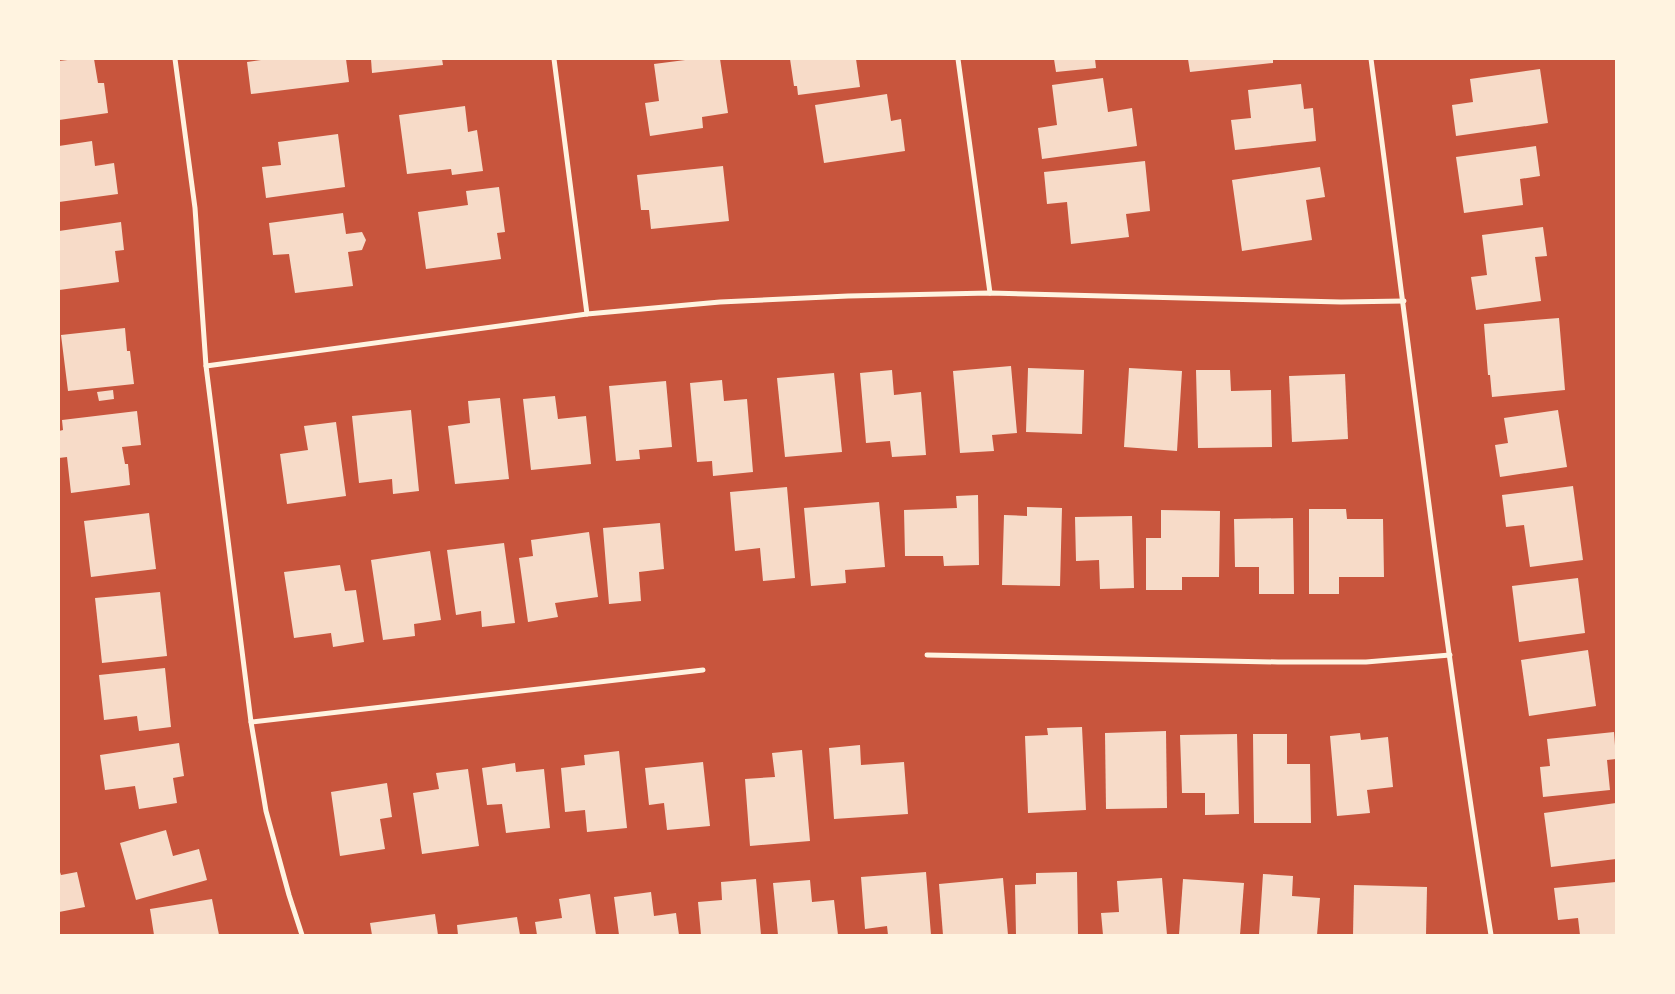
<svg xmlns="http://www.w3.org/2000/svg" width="1675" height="994" font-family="Karla,sans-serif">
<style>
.building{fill:#f7dbc8}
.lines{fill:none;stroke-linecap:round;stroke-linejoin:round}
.minor{stroke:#fff3e0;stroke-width:5}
</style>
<rect width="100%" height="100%" fill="#c8553d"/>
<g class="building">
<polygon points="76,59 94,59 98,83 104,83 108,113 59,120 59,61"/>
<polygon points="268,59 346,59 349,82 251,94 247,62"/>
<polygon points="371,59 442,59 443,65 372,73"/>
<polygon points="693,59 720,59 728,113 702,117 703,128 650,136 645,103 659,101 654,64"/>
<polygon points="790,59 856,59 860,87 798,95 797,86 794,86"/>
<polygon points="1054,59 1095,59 1096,68 1056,72"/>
<polygon points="1188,59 1273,59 1273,63 1190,72"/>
<polygon points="1540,69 1548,123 1456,136 1452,105 1473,102 1470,79"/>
<polygon points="1103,78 1108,112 1132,108 1137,146 1042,159 1038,128 1057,125 1052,85"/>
<polygon points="1301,84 1304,109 1313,108 1316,141 1235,150 1231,120 1251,118 1248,90"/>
<polygon points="887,94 891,121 901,119 905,151 824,163 815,105"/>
<polygon points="465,106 468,132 477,130 483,171 452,175 451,169 407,174 399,115"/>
<polygon points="338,134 345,187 266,198 262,167 281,165 278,142"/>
<polygon points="92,141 95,166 114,163 118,194 59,202 59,146"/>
<polygon points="1536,146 1540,176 1520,179 1523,205 1464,213 1456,157"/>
<polygon points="1145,161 1150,211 1126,214 1129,237 1071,244 1067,202 1047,204 1044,172"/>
<polygon points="723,166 729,221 651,229 649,210 641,210 637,175"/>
<polygon points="1320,167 1325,197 1306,200 1312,240 1242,251 1232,180"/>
<polygon points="499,187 505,232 497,233 501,259 426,269 418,212 468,205 466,191"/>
<polygon points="343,213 346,234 362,232 366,240 362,250 348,252 353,286 295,293 289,254 273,255 269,223"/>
<polygon points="121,222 124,250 115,251 119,282 59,290 59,231"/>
<polygon points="1543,227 1547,256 1535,257 1541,301 1476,310 1471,277 1487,275 1482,235"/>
<polygon points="1559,318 1565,390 1492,397 1490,375 1488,375 1484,324"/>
<polygon points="125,328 127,351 130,351 134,384 68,391 61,335"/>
<polygon points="1011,366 1017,433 992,435 994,451 960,453 953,371"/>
<polygon points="1028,368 1084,370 1082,434 1026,432"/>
<polygon points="1129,368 1182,371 1177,451 1124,447"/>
<polygon points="892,370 894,395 921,392 926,455 892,457 890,441 866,443 860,373"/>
<polygon points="1196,370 1230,370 1231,391 1271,390 1272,447 1198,448"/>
<polygon points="834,373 842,452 785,457 777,378"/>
<polygon points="1345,374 1348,439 1292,442 1289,376"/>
<polygon points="722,380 724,401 747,399 753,472 713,476 712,461 697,462 690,383"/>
<polygon points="666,381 672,447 639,450 640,459 616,461 609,386"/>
<polygon points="113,390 114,399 99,401 97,392"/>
<polygon points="555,396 558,419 586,416 591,464 531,470 523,399"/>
<polygon points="500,398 509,479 455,484 448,426 470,423 468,401"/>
<polygon points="411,410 419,491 393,494 392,479 359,483 352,416"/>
<polygon points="1558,410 1567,467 1500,477 1495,445 1508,443 1504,418"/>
<polygon points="137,411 141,445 122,447 125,464 128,464 130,485 71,493 67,457 59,458 59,431 63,430 62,420"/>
<polygon points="336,422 346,496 287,504 280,454 308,450 304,426"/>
<polygon points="1573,486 1583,560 1530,567 1524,525 1506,527 1502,495"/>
<polygon points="787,487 795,578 763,581 760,548 735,551 730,492"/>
<polygon points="978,495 979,565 944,566 943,556 905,556 904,510 957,508 956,496"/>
<polygon points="879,502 885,567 845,570 846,583 811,586 804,508"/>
<polygon points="1027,507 1062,508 1060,586 1002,585 1004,515 1027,516"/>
<polygon points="1309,509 1346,509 1347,519 1383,519 1384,577 1339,577 1339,594 1309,594"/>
<polygon points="1161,510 1220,511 1219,577 1182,577 1182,590 1146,590 1146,538 1161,538"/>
<polygon points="149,513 156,569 91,577 84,521"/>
<polygon points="1132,516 1134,588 1100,589 1099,560 1076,561 1075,517"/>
<polygon points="1293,518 1294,594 1259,594 1259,567 1235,567 1234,519"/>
<polygon points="660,523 664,569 639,572 641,601 609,604 603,528"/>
<polygon points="589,532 598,597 555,603 558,617 528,622 519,558 533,556 531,540"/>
<polygon points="504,543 515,623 482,627 481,611 456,615 447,550"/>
<polygon points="430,551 441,620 414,624 415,636 383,640 371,560"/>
<polygon points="340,565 345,591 356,590 364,642 333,647 331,633 294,638 284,572"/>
<polygon points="1578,578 1585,633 1519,642 1512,586"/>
<polygon points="160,592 167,656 102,663 95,598"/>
<polygon points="1588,650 1596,706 1529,716 1521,660"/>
<polygon points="165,668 171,727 139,731 137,716 104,720 99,675"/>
<polygon points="1082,727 1086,810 1028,813 1025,736 1048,735 1047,728"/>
<polygon points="1166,731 1167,808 1106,809 1105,733"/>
<polygon points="1614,732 1616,759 1607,760 1610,790 1543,797 1540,767 1550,766 1547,739"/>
<polygon points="1360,733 1361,740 1388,737 1393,787 1367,790 1370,813 1337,816 1330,736"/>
<polygon points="1237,734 1239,814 1205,815 1205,793 1182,793 1180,735"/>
<polygon points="1253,734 1287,734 1287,764 1310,764 1311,823 1254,823"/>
<polygon points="179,743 184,776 173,778 177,803 139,809 135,786 105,790 100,755"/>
<polygon points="860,745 861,765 904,762 908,814 834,819 829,748"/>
<polygon points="802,750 810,841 750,846 745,779 775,777 772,753"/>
<polygon points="619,751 627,828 587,832 585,810 565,812 561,768 585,765 584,755"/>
<polygon points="703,762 710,826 667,830 664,803 649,805 645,768"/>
<polygon points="515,763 516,772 544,769 550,828 506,833 502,804 487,805 482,768"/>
<polygon points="468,769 479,846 422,854 413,793 439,789 436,773"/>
<polygon points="387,783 392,817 380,819 385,849 340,856 331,792"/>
<polygon points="1616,803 1616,859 1551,867 1544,813"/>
<polygon points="166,830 173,856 199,849 207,880 136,900 120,843"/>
<polygon points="59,869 61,875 77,872 85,907 59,912"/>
<polygon points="926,872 931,935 888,935 887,926 865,929 861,877"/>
<polygon points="1077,872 1078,935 1016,935 1015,885 1036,884 1036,873"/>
<polygon points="1263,874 1293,876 1292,896 1320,898 1317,935 1259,935"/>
<polygon points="1003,878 1008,935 943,935 939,884"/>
<polygon points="1162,878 1167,935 1103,935 1101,913 1119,912 1117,881"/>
<polygon points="756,879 761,935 701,935 698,902 722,900 721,882"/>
<polygon points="1183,879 1244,883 1240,935 1179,935"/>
<polygon points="810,880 812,902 834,900 838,935 778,935 773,883"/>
<polygon points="1616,882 1616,935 1580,935 1578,918 1558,920 1554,888"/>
<polygon points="1354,885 1427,887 1426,935 1353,935"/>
<polygon points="651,892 654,916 676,913 679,935 619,935 614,897"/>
<polygon points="590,894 596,935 537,935 535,922 562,918 559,899"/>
<polygon points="212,899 219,935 154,935 150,909"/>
<polygon points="435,914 438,935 372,935 370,923"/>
<polygon points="517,917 520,935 458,935 457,925"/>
</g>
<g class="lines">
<g class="minor">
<polyline points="175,59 195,208 206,366 251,722 266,811 289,895 302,935"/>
<polyline points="554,59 587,314"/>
<polyline points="958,59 990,293"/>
<path d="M1371,59C1410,351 1444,644 1491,935"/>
<polyline points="206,366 587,314 720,302 848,296 990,293 1341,302 1404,301"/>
<polyline points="927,655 1278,662 1366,662 1450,655"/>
<polyline points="251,722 703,670"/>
</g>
</g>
<rect width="1675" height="994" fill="none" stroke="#fff3e0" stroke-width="120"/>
</svg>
